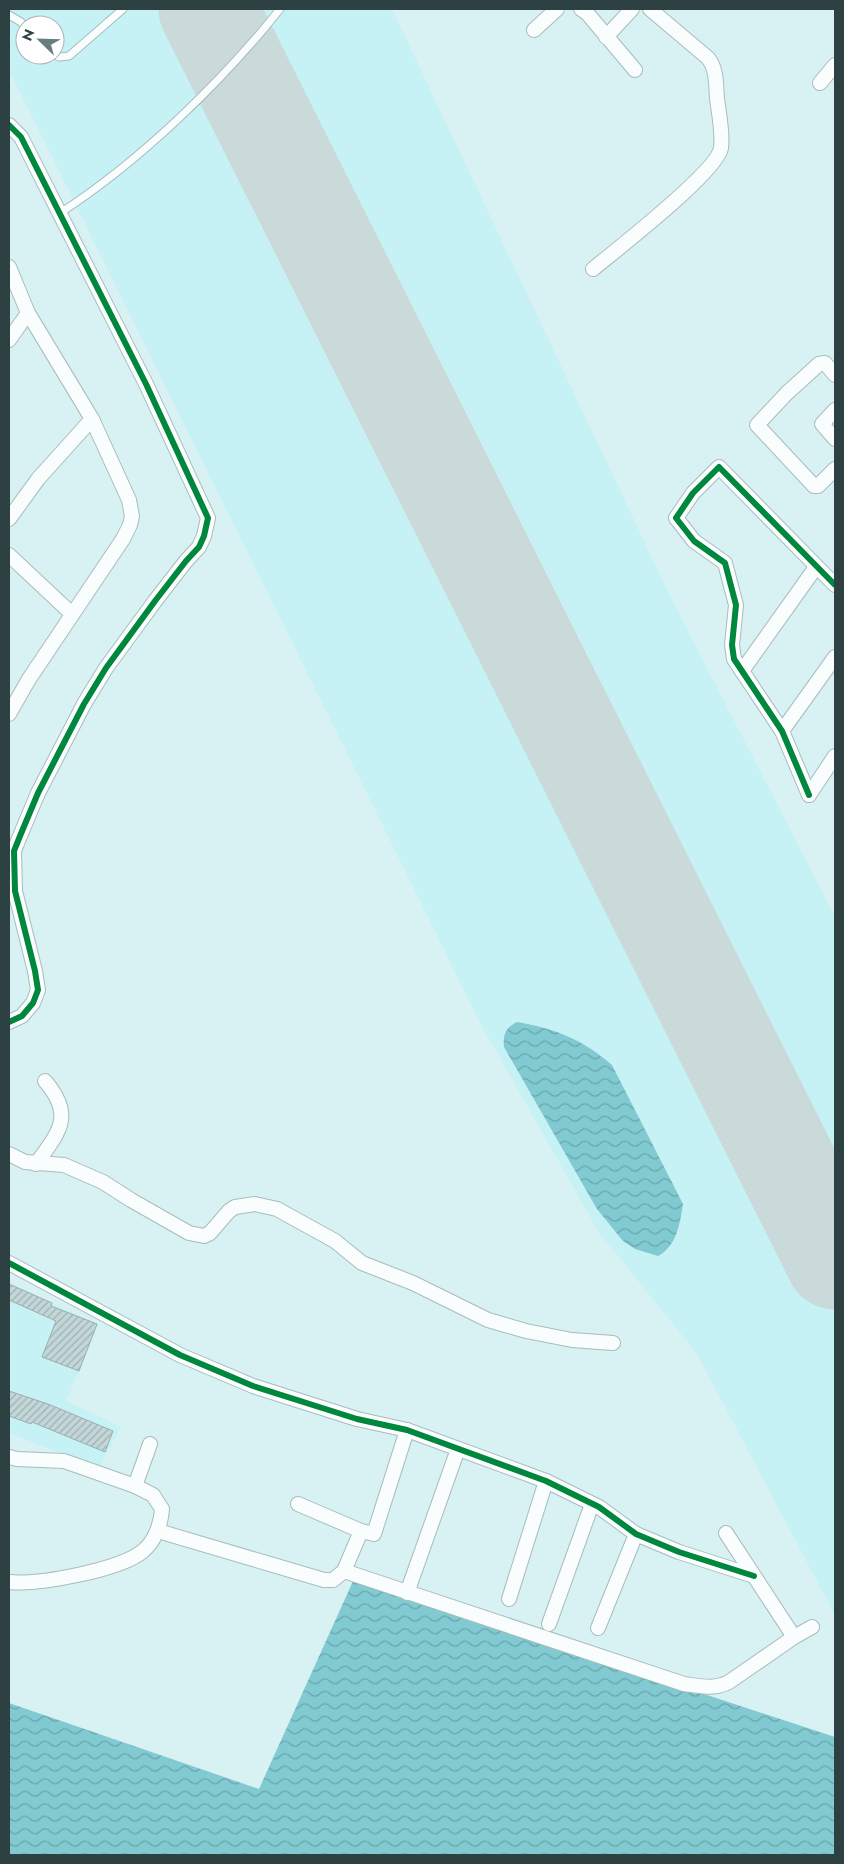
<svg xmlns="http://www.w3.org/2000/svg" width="844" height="1864" font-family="Jost,sans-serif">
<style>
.built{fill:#c6f1f5;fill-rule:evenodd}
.water{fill:url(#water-waves)}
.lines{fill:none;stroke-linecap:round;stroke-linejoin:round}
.taxiway{stroke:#cadadb;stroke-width:40}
.runway{stroke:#cadadb;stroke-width:99}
.building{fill:url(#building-hatch);stroke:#9bafb0}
.lane-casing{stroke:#a8bcbd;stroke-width:9}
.street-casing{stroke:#a8bcbd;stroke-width:16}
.lane{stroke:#f9fdfd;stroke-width:7}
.street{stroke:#f9fdfd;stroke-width:14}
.cycleway-casing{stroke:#fff;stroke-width:9}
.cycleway{stroke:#00873e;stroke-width:6}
</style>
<defs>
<pattern id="water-waves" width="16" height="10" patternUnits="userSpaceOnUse" patternTransform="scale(1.25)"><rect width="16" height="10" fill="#81cad1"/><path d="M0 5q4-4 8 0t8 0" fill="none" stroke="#6aa5ab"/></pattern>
<pattern id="building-hatch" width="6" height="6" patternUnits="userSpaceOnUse" patternTransform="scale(1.25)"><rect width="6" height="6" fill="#c3d7d9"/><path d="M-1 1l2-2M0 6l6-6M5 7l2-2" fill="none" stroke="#9fb0b2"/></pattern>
</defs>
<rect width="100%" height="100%" fill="#d8f1f3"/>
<g class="built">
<path d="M9,9H392L670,596L835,917V1615L696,1352L600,1234L483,1028L9,70ZM25,25H55V55H25Z"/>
<polygon points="9,1283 99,1325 66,1401 121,1427 99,1468 9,1433"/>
</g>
<g class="water">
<path d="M517,1022C556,1029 582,1039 612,1065L683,1204C680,1223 677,1246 658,1256L635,1249L623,1241L597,1209L504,1047C503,1035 505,1028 517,1022Z"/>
<polygon points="354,1579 835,1737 835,1855 9,1855 9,1703 259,1789"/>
</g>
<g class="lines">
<path class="taxiway" d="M797,1185V1234C806,1248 824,1253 835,1238"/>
<polyline class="runway" points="208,9 835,1260"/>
</g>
<g class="building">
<polygon points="9,1284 52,1303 51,1306 97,1324 79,1371 42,1357 56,1321 9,1300"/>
<polygon points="9,1391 48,1404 113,1431 105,1452 32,1422 31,1424 9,1416"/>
</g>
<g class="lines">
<defs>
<g id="lane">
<polyline points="9,15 21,22 25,27"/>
<polyline points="55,55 59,57 69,56 123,9"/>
<path d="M60,213C139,162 222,82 280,9"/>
</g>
<g id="street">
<polyline points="581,9 587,13 635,70"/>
<polyline points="534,30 557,9"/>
<polyline points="606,37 632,9"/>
<polyline points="820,83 835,65"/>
<polyline points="9,125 21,137 146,384 208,518 204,536 199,547 186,561 155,601 106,668 84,704 38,793 20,836 14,851 15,891 35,971 38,990 33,1003 22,1016 9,1022"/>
<polyline points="9,267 28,313 92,419 129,500 132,516 130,525 123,539 29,679 9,714"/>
<path d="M593,269C616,250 717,172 721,148C723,133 719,114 717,99C716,85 717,69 708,58L650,9"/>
<polyline points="9,340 28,313"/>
<polyline points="835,375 825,363 819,364 787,393 757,425 814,486 818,486 835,469"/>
<polyline points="835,410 822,424 835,439"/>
<polyline points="9,519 38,479 92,419"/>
<polyline points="9,555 72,614"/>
<polyline points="742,671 816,567"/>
<polyline points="782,731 835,657"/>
<polyline points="809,795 782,731 734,659 732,645 736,605 725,563 694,541 676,518 693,493 719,467 835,585"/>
<polyline points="809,795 835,756"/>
<polyline points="9,1154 25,1162 64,1165 103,1182 131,1200 189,1233 204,1236 210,1233 229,1211 235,1207 255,1204 277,1209 335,1241 362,1263 413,1283 488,1320 526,1331 572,1340 613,1343"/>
<path d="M36,1164C59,1132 75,1116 45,1081"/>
<polyline points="9,1263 180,1355 253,1386 357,1419 407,1430 546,1481 599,1507 636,1534 679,1552 754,1576"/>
<path d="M9,1457L17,1459L64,1461L135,1486L153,1495L162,1509C161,1524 155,1541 143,1551C120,1570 39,1585 9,1582"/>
<polyline points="135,1486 150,1444"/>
<polyline points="298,1504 361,1531 374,1534 407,1430"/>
<polyline points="158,1531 324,1580 333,1580 344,1571 361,1531"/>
<polyline points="726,1533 794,1637"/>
<path d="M344,1571L684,1684C700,1686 714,1690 729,1682L794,1637L812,1627"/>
<polyline points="407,1593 458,1449"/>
<polyline points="509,1599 546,1481"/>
<polyline points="549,1624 592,1504"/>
<polyline points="598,1628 636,1534"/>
</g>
</defs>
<use href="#lane" class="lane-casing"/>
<use href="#street" class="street-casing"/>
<use href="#lane" class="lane"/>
<use href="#street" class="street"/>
<defs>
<g id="cycleway">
<polyline points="9,125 21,137 146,384 208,518 204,536 199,547 186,561 155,601 106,668 84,704 38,793 20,836 14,851 15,891 35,971 38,990 33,1003 22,1016 9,1022"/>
<polyline points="809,795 782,731 734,659 732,645 736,605 725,563 694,541 676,518 693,493 719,467 835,585"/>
<polyline points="9,1263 180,1355 253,1386 357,1419 407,1430 546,1481 599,1507 636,1534 679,1552 754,1576"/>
</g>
</defs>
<use href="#cycleway" class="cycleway-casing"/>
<use href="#cycleway" class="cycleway"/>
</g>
<rect width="844" height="1864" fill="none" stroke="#2d4042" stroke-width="20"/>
<g transform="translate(40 40) rotate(293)"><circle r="24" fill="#ffffff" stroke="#abb3b3"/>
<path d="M0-4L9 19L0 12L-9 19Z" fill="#697e80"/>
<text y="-8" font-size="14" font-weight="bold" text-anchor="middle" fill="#2d4042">N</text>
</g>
</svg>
